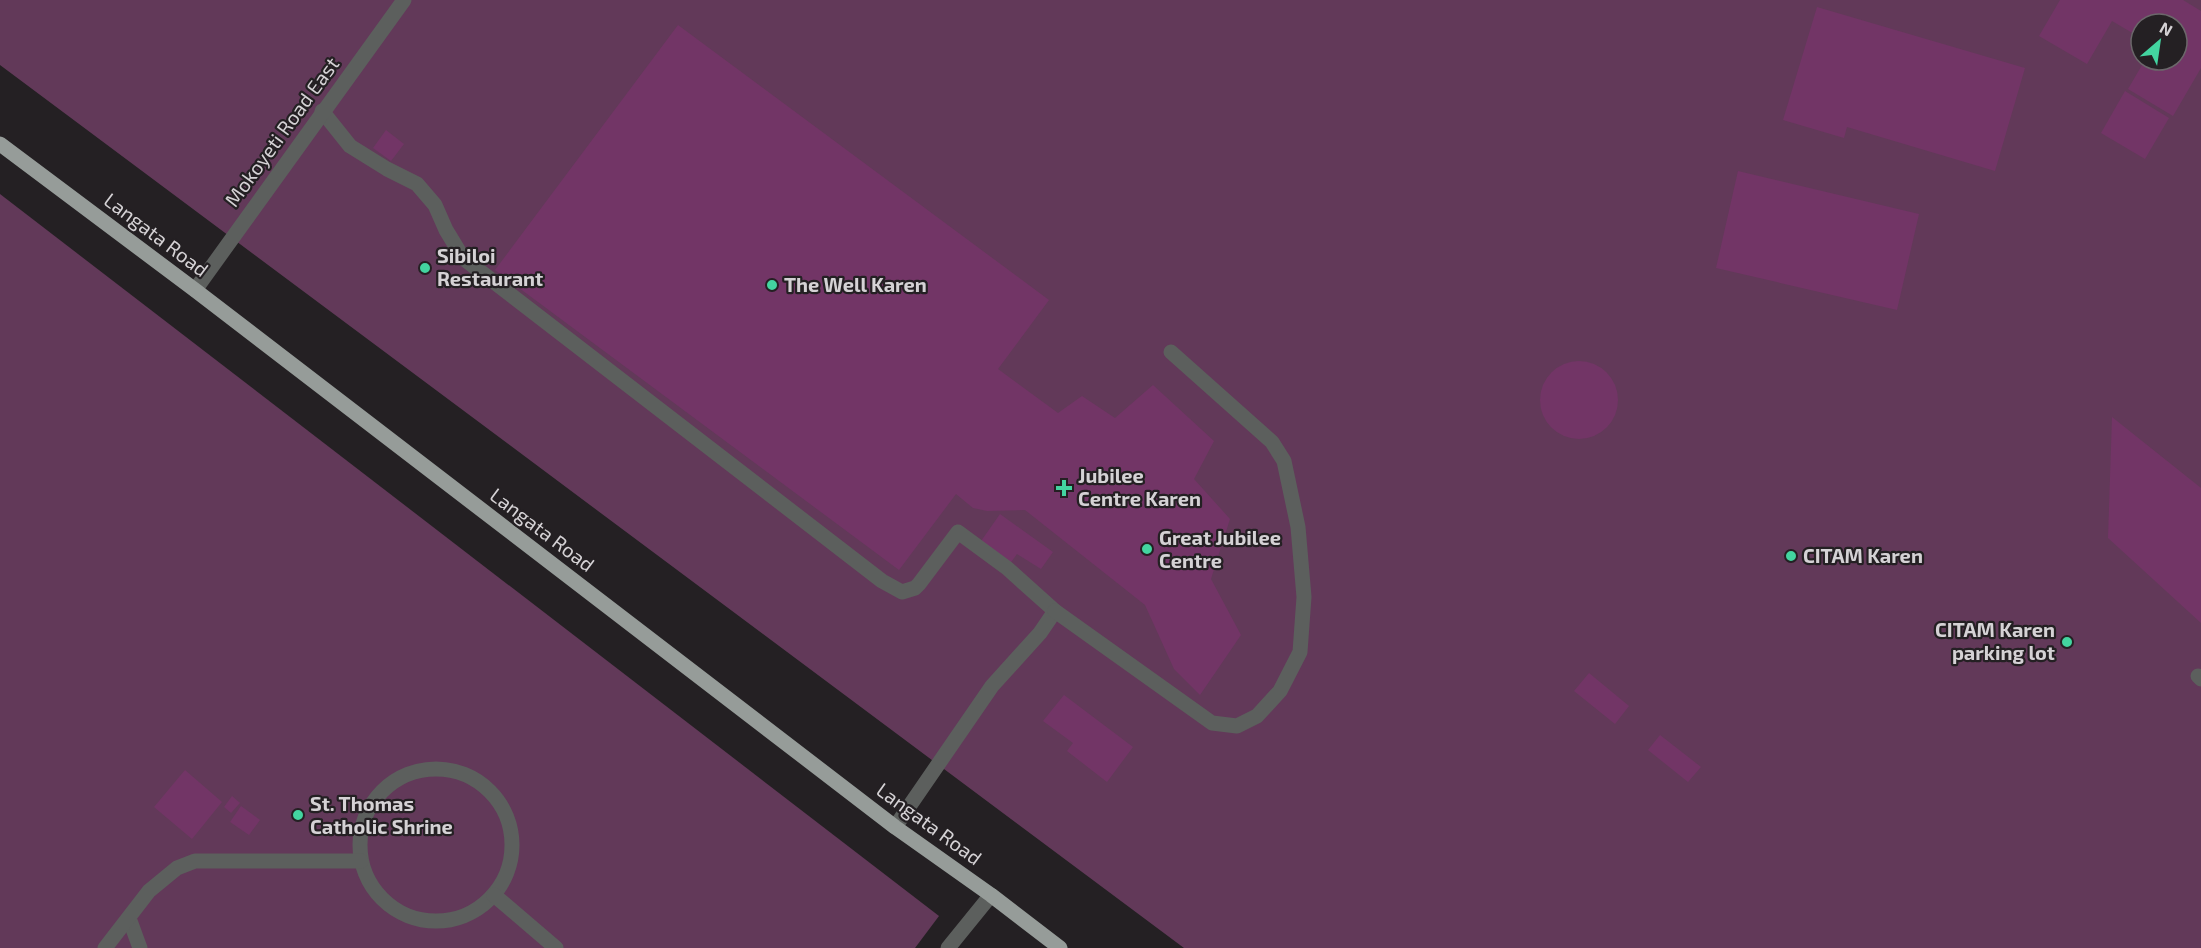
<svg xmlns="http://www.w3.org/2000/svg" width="2201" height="948" font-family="'Exo 2',sans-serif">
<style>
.green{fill:#623959;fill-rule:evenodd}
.building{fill:#723566}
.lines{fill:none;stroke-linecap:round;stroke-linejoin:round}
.minor{stroke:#5c5f5d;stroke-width:15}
.major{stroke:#969c99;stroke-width:15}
.poi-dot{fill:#43d4a0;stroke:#242023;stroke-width:2}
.labels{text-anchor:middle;stroke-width:4.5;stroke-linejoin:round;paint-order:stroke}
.street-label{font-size:20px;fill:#d5d2d5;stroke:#242023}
.poi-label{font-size:20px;font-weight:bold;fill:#d5d2d5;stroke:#242023;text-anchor:start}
</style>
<rect width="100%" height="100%" fill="#242023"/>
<g class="green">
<path d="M0,0H2201V948H1184L0,65ZM2141,24H2177V60H2141Z"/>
<polygon points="0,194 939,916 915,948 0,948"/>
</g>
<g class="building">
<polygon points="2060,0 2183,0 2201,11 2201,68 2173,116 2128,89 2145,60 2177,60 2177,24 2141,24 2141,38 2112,21 2087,64 2039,36"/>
<polygon points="1817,7 2025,68 1995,171 1847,127 1844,138 1783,120"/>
<polygon points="678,25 1049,300 998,369 1058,413 1082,396 1115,418 1153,385 1214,441 1194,479 1230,519 1211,579 1241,635 1200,695 1174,669 1145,605 1025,510 987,511 973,508 956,494 899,570 495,270"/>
<polygon points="2125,91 2169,118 2145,159 2101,133"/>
<polygon points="386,130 404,144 391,161 373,148"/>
<polygon points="1738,171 1919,214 1897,310 1716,268"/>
<circle cx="1579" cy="400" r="39"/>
<polygon points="2112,417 2201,488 2201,623 2108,538"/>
<polygon points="1000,514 1053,552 1041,569 1017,554 1009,565 979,544"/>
<polygon points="1589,673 1629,706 1615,724 1574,691"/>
<polygon points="1064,695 1133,747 1107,782 1067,751 1073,743 1043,721"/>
<polygon points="1660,735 1701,767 1688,782 1648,750"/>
<polygon points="185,770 222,802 192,839 154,807"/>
<polygon points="232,796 240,803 231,813 224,807"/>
<polygon points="241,806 260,820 249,835 230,822"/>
</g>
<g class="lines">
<g class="minor">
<polyline points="322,111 350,146 387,169 417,184 435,205 446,230 463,258 882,581 902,592 915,588 919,584 958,532 1007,568 1055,611 1040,633 992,686 895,827"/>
<polyline points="195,290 404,0"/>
<polyline points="1055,611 1212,723 1237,726 1257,716 1280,691 1300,652 1304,597 1298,527 1284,461 1272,442 1171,352"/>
<polyline points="2198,676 2201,679"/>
<circle cx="436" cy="845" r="76"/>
<polyline points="494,895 556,948"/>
<polyline points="129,918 140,948"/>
<polyline points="105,948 149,891 177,868 195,861 361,861"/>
<polyline points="948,948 991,895"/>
</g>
<polyline class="major" points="0,144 195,290 895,827 991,895 1060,948"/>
</g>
<g class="poi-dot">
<circle cx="425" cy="268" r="6"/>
<circle cx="772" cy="285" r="6"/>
<path d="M1061 479h6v6h6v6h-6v6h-6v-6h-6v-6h6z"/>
<circle cx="1147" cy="549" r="6"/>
<circle cx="1791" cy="556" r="6"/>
<circle cx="2067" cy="642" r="6"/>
<circle cx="298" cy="815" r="6"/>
</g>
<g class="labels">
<g class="street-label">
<text transform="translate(282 132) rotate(-54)" y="7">Mokoyeti Road East</text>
<text transform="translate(156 235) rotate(37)" y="7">Langata Road</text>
<text transform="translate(542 530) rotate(37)" y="7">Langata Road</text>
<text transform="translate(929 824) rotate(36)" y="7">Langata Road</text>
</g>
<g class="poi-label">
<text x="437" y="263">Sibiloi<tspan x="437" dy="23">Restaurant</tspan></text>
<text x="784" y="292">The Well Karen</text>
<text x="1078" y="483">Jubilee<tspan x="1078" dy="23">Centre Karen</tspan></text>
<text x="1159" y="545">Great Jubilee<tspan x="1159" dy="23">Centre</tspan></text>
<text x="1803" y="563">CITAM Karen</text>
<text x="2055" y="637" text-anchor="end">CITAM Karen<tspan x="2055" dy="23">parking lot</tspan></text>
<text x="310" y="811">St. Thomas<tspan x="310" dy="23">Catholic Shrine</tspan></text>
</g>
</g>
<g transform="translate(2159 42) rotate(29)"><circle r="28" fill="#242023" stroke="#6b676a" stroke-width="1.5"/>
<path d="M0-4.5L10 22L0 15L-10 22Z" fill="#43d4a0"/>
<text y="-9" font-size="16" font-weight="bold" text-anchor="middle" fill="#d5d2d5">N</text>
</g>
</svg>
